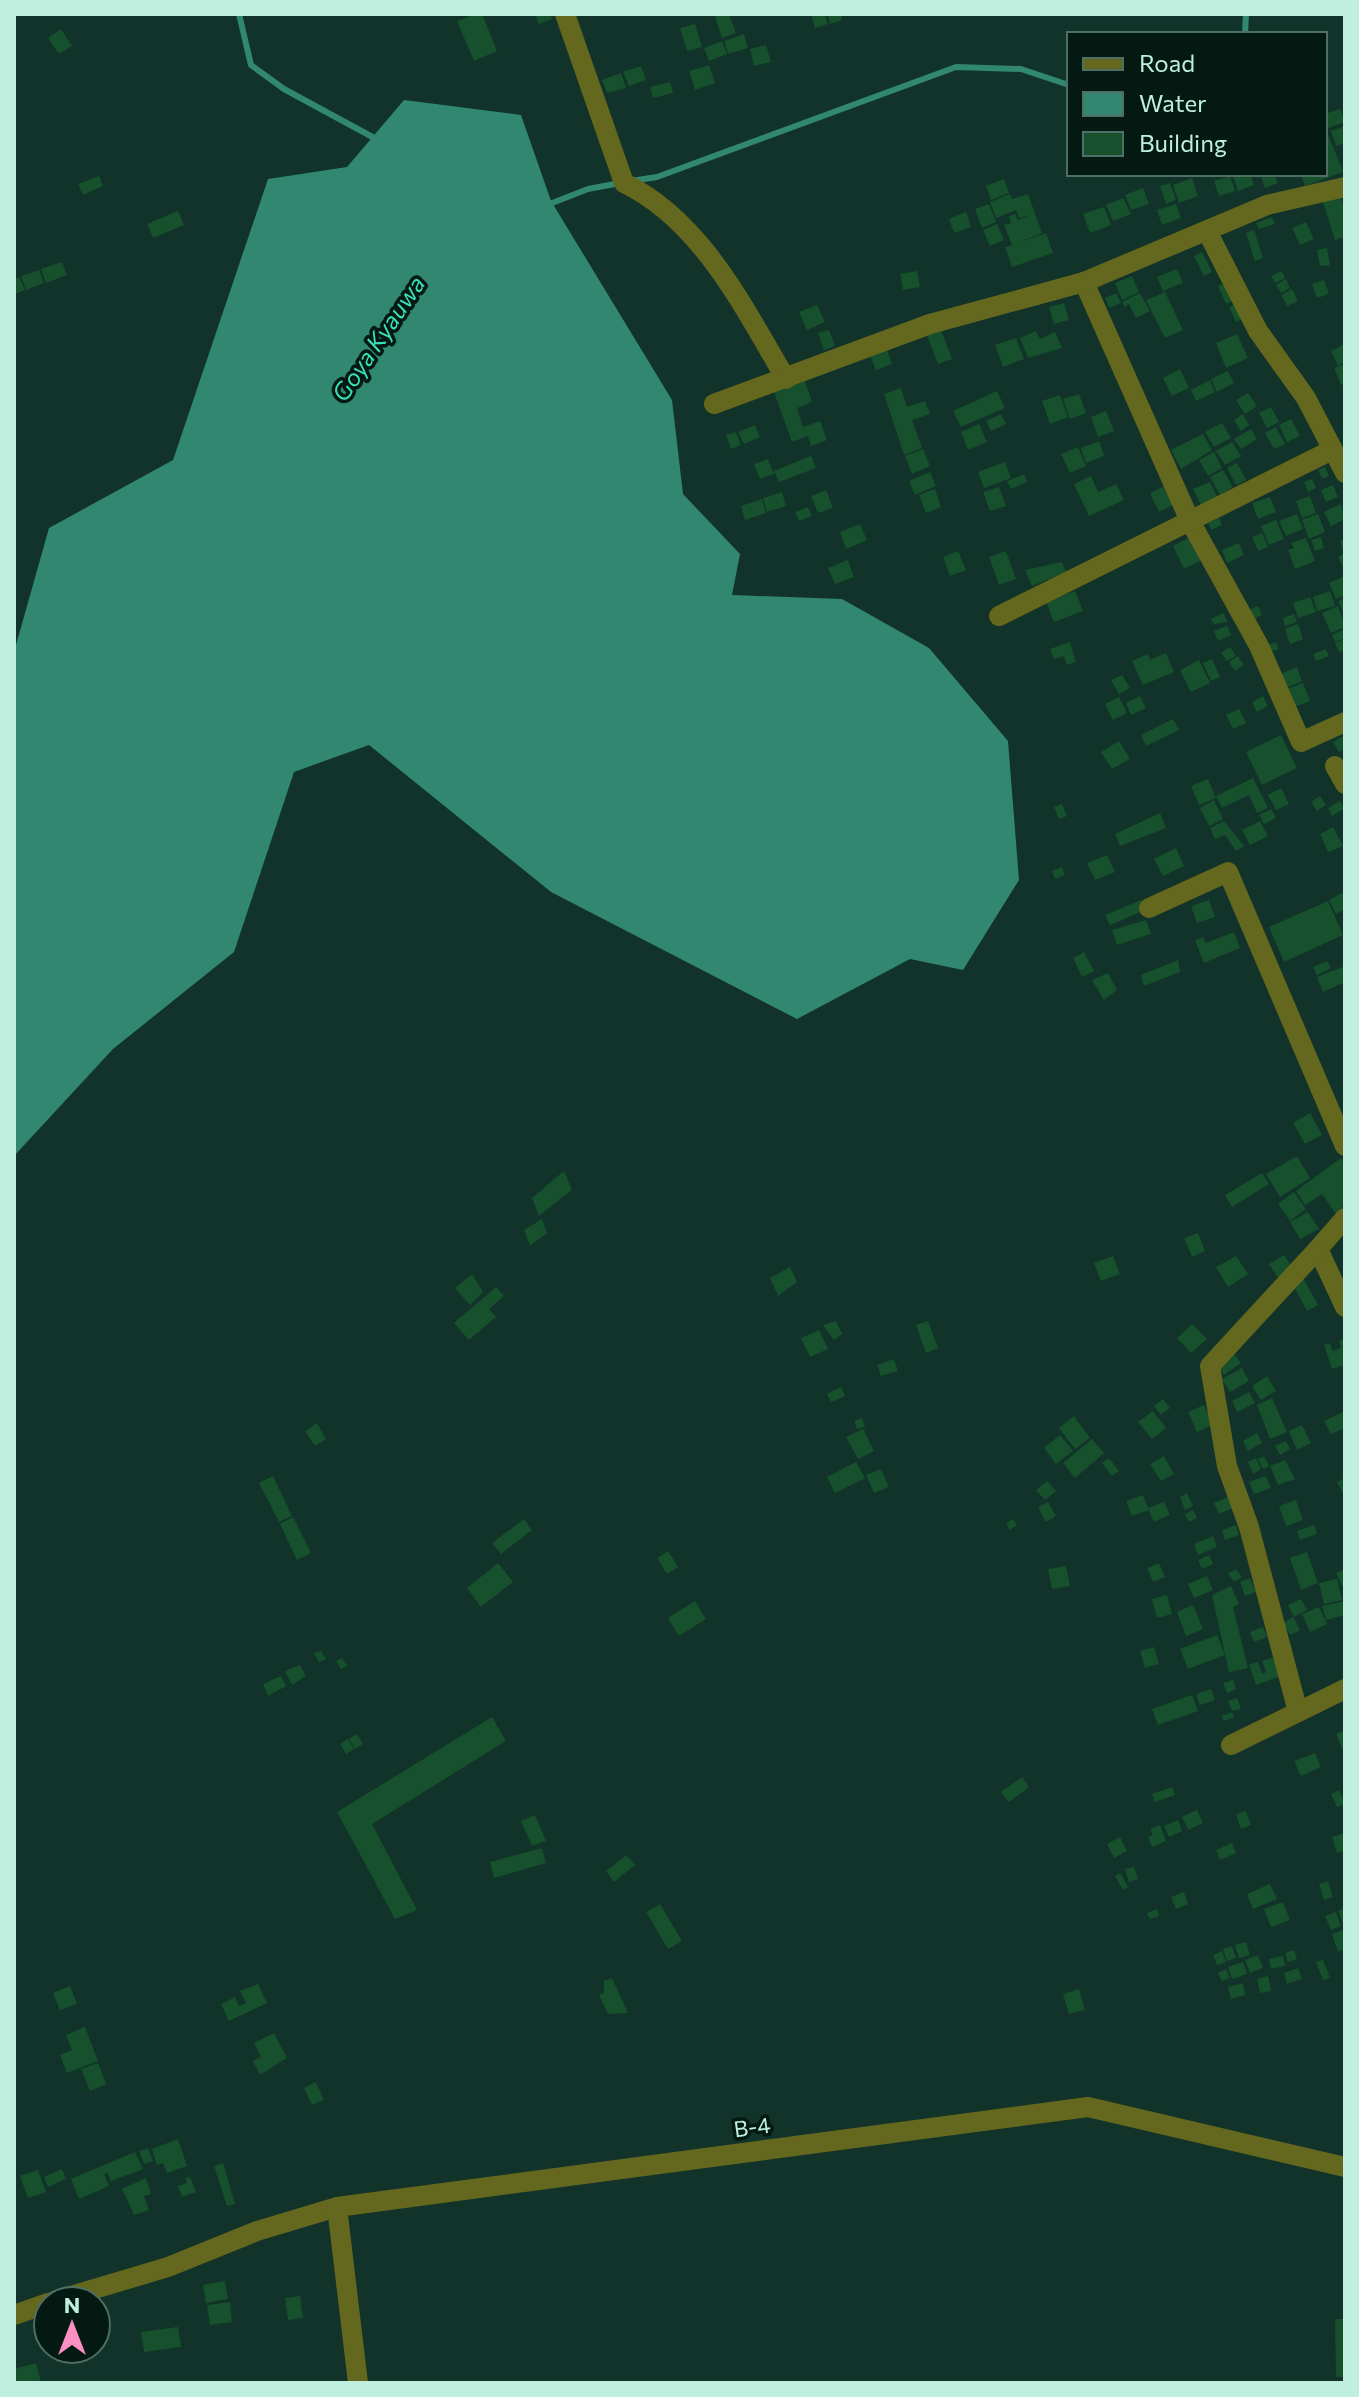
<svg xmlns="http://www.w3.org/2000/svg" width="1359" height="2397" font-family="Commissioner,sans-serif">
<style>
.water{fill:#318770}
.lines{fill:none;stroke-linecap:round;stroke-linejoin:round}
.stream{stroke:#318770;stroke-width:6}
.building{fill:#17502c}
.minor{stroke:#64671e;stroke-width:20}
.labels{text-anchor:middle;stroke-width:7;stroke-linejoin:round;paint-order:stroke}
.street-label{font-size:22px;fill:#bfefde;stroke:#031912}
.water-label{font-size:24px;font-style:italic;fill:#3ce0b8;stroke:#031912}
</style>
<rect width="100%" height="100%" fill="#113329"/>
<polygon class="water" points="404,100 521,115 551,201 672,400 683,494 740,554 732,595 842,599 929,648 1008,741 1019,880 963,970 910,959 797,1019 551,892 369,745 294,772 234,952 113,1049 14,1156 14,652 49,528 173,460 268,179 347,167"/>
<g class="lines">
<g class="stream">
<polyline points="239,14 251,65 284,89 378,140"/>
<polyline points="1245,34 1246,14"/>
<polyline points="631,181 657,177 956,67 1021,69 1069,85"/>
<polyline points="547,205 588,189 620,183"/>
</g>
</g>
<g class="building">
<polygon points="476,14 482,14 497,51 474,61 457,21"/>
<polygon points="535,14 550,14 552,19 539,24"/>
<polygon points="724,14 729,14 736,33 722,38 715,17"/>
<polygon points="811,14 825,14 828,24 815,28"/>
<polygon points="827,14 841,14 842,20 830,24"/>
<polygon points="695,24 702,47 687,51 680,28"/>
<polygon points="61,29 72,46 59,54 48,38"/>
<polygon points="744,34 748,48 728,54 724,41"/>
<polygon points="722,41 727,54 709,61 704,48"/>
<polygon points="766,45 771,62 754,66 750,49"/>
<polygon points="709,65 715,83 695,90 689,71"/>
<polygon points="641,66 646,80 629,86 623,72"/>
<polygon points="621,73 626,88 607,93 602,80"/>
<polygon points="670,82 673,93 653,98 650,87"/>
<polygon points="1340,109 1345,122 1328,128 1325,114"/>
<polygon points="1345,126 1345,143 1336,146 1331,131"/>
<polygon points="1328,134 1343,172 1305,186 1301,174 1325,174 1325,135"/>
<polygon points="1250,174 1254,185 1238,191 1233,176"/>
<polygon points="1260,174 1274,174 1278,183 1265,188"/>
<polygon points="99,176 103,186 83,195 78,184"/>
<polygon points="1230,176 1235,191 1219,196 1214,181"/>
<polygon points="1192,178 1198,196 1179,203 1173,185"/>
<polygon points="1004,179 1009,193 991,200 986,186"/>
<polygon points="1170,183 1176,200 1166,204 1160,186"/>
<polygon points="1143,188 1149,204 1131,210 1125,195"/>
<polygon points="1010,194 1012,199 1028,194 1042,233 1017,243 1046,233 1053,253 1012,267 1005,247 1012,245 1004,225 1011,223 1009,216 1015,214 1018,220 1031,215 1019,218 1016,210 996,218 990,202"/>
<polygon points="1340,196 1345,210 1345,237 1335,240 1323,202"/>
<polygon points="1123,198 1131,214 1113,221 1106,205"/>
<polygon points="989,204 996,222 982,228 975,209"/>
<polygon points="1176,204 1181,218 1162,225 1157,210"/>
<polygon points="1104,207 1111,225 1090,233 1083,214"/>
<polygon points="178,211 184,225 153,238 147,224"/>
<polygon points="966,212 971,227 954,233 949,219"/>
<polygon points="1272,217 1275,224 1259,229 1256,223"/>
<polygon points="1306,222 1314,239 1300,245 1292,228"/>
<polygon points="997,224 1004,240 990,246 983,230"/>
<polygon points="1254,230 1263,258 1255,261 1246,233"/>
<polygon points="1327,248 1330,265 1320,266 1317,250"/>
<polygon points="1202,252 1212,272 1204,276 1194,256"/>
<polygon points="62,262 67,275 46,283 41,269"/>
<polygon points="1177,269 1183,283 1163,291 1157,277"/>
<polygon points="39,270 44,283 26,290 21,276"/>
<polygon points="917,271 920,287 903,290 900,274"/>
<polygon points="1282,271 1285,278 1275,283 1271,276"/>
<polygon points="1132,276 1139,292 1122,300 1115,283"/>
<polygon points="19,277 25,290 14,295 14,280"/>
<polygon points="1286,279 1290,288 1281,293 1276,285"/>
<polygon points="1324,280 1329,294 1317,298 1312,284"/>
<polygon points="1229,281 1237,299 1226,304 1218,286"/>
<polygon points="1292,289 1298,301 1287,306 1281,295"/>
<polygon points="1165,292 1183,330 1165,338 1146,300"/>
<polygon points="1116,293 1121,303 1109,308 1105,298"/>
<polygon points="1140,293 1150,311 1136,318 1129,304 1125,307 1122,302"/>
<polygon points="1240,302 1248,316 1236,322 1229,307"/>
<polygon points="1064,303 1069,320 1054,324 1049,307"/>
<polygon points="817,305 825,322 807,330 799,312"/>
<polygon points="940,328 952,359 938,364 926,333"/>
<polygon points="829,330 835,346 824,350 818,333"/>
<polygon points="1036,331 1040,339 1055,332 1062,348 1028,358 1020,338"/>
<polygon points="1237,334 1248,358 1226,368 1216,343"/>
<polygon points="1016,338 1024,359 1003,367 995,345"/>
<polygon points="1343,345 1345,362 1338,366 1331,351"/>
<polygon points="886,347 892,364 876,370 869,353"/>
<polygon points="1345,364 1345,384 1341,385 1334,368"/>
<polygon points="1180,369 1189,388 1172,396 1163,378"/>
<polygon points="1228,371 1234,383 1217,392 1211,379"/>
<polygon points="1210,380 1215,392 1196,401 1191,390"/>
<polygon points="805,381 812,402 797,408 803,427 820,421 827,440 811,446 808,436 792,442 774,392"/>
<polygon points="901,388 907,407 925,401 930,414 912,420 922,448 904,455 884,394"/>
<polygon points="997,391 1005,408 961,427 953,411"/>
<polygon points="1248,393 1257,406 1245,414 1236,400"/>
<polygon points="1079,394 1086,413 1070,419 1063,399"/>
<polygon points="1060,395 1068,417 1050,424 1042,401"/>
<polygon points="1271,407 1279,422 1267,428 1259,413"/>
<polygon points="1106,411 1114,431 1098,437 1091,417"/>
<polygon points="1001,414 1006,424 991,431 986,421"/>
<polygon points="1243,414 1249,425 1241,431 1234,420"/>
<polygon points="1291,419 1300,436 1287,442 1279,425"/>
<polygon points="1222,423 1231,438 1214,447 1205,432"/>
<polygon points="979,424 987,442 968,450 961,432"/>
<polygon points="755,425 760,437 744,444 738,432"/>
<polygon points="1276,427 1285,444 1274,449 1265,433"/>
<polygon points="1251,429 1257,439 1241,449 1234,439"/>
<polygon points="736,432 741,445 731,449 726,435"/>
<polygon points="1203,434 1212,450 1181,469 1171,450"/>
<polygon points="1099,441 1104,456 1086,463 1081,448"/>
<polygon points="1232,442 1241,456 1225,465 1216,451"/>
<polygon points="1078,447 1086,466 1070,473 1061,454"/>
<polygon points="923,449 930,466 912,474 905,456"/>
<polygon points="1214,452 1222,468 1208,476 1199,460"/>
<polygon points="811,456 816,468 779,482 774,471"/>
<polygon points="768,459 774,474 760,479 754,464"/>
<polygon points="1005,462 1011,478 984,488 978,472"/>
<polygon points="1237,463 1246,480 1236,485 1227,468"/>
<polygon points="1325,467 1329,476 1322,479 1318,470"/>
<polygon points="1223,470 1233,487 1220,495 1210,477"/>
<polygon points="930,472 936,486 915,495 909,481"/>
<polygon points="1024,474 1027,482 1011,489 1007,481"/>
<polygon points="1091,476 1098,492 1116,484 1124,500 1089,516 1074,484"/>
<polygon points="1312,479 1316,488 1308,492 1304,482"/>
<polygon points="1210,482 1217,497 1201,505 1193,489"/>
<polygon points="1333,485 1338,497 1326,502 1321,490"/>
<polygon points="1165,486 1175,504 1159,512 1150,493"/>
<polygon points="999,487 1006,506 990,511 983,492"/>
<polygon points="935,489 941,507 926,513 919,495"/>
<polygon points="826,490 833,508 818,513 811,496"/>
<polygon points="782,492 786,506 767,512 763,498"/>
<polygon points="1310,496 1316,513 1302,518 1296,501"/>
<polygon points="1270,497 1276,512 1258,519 1252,503"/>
<polygon points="762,499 766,513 745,520 741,506"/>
<polygon points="1341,504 1345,519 1331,526 1324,512"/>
<polygon points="808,507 812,516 799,521 795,512"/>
<polygon points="1297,514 1303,529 1286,536 1279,521"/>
<polygon points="1318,514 1325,532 1309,539 1302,520"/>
<polygon points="1219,518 1222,525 1211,530 1208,523"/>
<polygon points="1276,520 1284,539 1269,545 1261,526"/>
<polygon points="860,524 867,540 846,549 840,532"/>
<polygon points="1262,533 1268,547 1258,551 1252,537"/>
<polygon points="1190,537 1202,560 1184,569 1173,546"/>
<polygon points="1321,537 1324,548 1315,551 1311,540"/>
<polygon points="1306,538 1315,561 1295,569 1288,550 1294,548 1291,543"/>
<polygon points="1345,539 1345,570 1338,557 1344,553 1340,541"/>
<polygon points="1239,543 1244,555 1227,563 1222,550"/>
<polygon points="958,551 966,570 950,576 943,557"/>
<polygon points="1006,551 1016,579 999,585 989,557"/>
<polygon points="848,560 854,577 835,584 828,568"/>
<polygon points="1062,562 1066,572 1032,586 1025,570"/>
<polygon points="1345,576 1345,595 1336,599 1329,583"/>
<polygon points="1075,591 1083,611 1054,622 1046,602"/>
<polygon points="1330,591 1335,606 1317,611 1313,597"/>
<polygon points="1310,597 1316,612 1298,618 1293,603"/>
<polygon points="1345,598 1345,616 1338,601"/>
<polygon points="1258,606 1262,615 1253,619 1249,610"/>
<polygon points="1338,606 1345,627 1331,633 1322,613"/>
<polygon points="1223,613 1228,622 1214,624 1211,619"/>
<polygon points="1294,614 1297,622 1285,626 1283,618"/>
<polygon points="1298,624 1303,639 1290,644 1285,629"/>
<polygon points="1227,626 1231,635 1218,641 1214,631"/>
<polygon points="1345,629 1345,638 1335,642 1332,635"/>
<polygon points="1345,639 1345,650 1339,652 1335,643"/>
<polygon points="1070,642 1076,662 1067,665 1064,656 1054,659 1050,649"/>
<polygon points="1276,642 1279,649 1268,653 1265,646"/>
<polygon points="1230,647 1236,656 1227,661 1221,653"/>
<polygon points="1326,649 1329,656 1316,661 1313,654"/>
<polygon points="1166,653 1174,672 1143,685 1132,661 1148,654 1150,660"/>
<polygon points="1238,656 1244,665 1235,671 1229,662"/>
<polygon points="1212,659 1220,677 1211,681 1203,663"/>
<polygon points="1199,660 1210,683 1191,692 1180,670"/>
<polygon points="1297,667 1302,681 1286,688 1280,674"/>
<polygon points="1122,675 1130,688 1119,694 1111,680"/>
<polygon points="1303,683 1310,701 1294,707 1287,689"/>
<polygon points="1140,696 1146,708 1131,715 1126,703"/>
<polygon points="1263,696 1268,706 1257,712 1252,702"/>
<polygon points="1119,697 1127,713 1113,720 1105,704"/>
<polygon points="1239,709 1246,723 1233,729 1226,715"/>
<polygon points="1173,719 1179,730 1146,746 1141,735"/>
<polygon points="1281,735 1297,768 1262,785 1246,752"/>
<polygon points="1343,736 1345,749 1339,752 1333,742"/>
<polygon points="1119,741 1130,759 1112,769 1101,752"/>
<polygon points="1253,778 1268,808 1257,813 1249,795 1222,808 1216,796"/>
<polygon points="1208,779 1216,798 1199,805 1191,786"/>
<polygon points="1281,788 1289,804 1276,810 1268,795"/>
<polygon points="1320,796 1326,805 1317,811 1311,802"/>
<polygon points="1214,800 1223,819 1209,826 1200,808"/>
<polygon points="1340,801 1344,809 1332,816 1328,808"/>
<polygon points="1062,804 1067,816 1059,819 1054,807"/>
<polygon points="1271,809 1276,818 1264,824 1259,815"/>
<polygon points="1160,813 1166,828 1120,846 1115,834"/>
<polygon points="1224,821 1244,846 1236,851 1225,835 1215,839 1210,828"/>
<polygon points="1260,821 1268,836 1250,845 1242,830"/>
<polygon points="1333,827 1343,846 1328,852 1320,834"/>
<polygon points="1176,848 1184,866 1163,876 1154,859"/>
<polygon points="1107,855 1115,872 1095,880 1087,863"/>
<polygon points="1062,867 1065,875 1055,879 1052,871"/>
<polygon points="1344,892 1345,909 1336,914 1329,900"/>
<polygon points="1141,900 1145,910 1110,925 1105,915"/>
<polygon points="1209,900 1215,917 1197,923 1191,906"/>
<polygon points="1328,901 1343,935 1284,962 1269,927"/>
<polygon points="1146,920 1151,934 1117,945 1112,930"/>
<polygon points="1234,932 1240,948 1204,963 1195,940 1203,937 1206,943"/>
<polygon points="1084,952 1094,971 1082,977 1073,958"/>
<polygon points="1178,960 1180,972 1144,986 1141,975"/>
<polygon points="1327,961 1331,968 1317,975 1313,967"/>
<polygon points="1345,966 1345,982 1323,992 1317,977"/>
<polygon points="1108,973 1117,990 1104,1000 1092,980"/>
<polygon points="1310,1113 1322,1135 1305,1144 1293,1123"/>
<polygon points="1297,1156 1310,1178 1280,1197 1266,1174"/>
<polygon points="1341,1158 1345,1164 1345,1204 1336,1214 1322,1194 1305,1205 1296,1191"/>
<polygon points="564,1171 572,1190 539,1216 532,1198"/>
<polygon points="1262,1173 1269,1184 1232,1207 1225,1195"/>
<polygon points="1294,1192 1306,1209 1290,1221 1278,1204"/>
<polygon points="1308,1212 1319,1229 1300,1239 1290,1222"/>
<polygon points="542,1219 547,1233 530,1246 524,1230"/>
<polygon points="1198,1233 1205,1251 1192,1257 1184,1238"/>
<polygon points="1284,1255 1294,1270 1279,1279 1269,1264"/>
<polygon points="1113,1256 1120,1274 1101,1281 1094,1263"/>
<polygon points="1236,1256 1248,1274 1228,1287 1216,1267"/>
<polygon points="790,1267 797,1282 778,1296 770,1278"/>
<polygon points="472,1274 483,1292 470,1305 455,1288"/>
<polygon points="1303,1278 1318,1305 1307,1311 1294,1287"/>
<polygon points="496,1287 504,1296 489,1309 496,1317 469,1340 454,1323"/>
<polygon points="836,1321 842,1334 834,1340 823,1325"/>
<polygon points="928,1321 938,1348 926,1353 916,1325"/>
<polygon points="1192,1324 1207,1339 1191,1353 1177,1338"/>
<polygon points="819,1330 828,1349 810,1357 801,1338"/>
<polygon points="1343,1339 1345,1365 1332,1369 1324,1345 1330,1343 1332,1351 1341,1348 1339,1341"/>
<polygon points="1234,1354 1241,1363 1224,1375 1218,1366"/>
<polygon points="894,1359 898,1371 881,1376 877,1365"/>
<polygon points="1242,1368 1249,1381 1230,1392 1222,1379"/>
<polygon points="1267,1376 1276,1391 1261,1400 1252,1386"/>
<polygon points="841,1387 845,1396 831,1402 827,1394"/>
<polygon points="1249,1392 1255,1403 1237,1412 1232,1401"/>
<polygon points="1272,1398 1287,1432 1270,1439 1257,1405"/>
<polygon points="1163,1399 1170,1408 1161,1415 1154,1406"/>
<polygon points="1204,1405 1213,1425 1197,1432 1188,1412"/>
<polygon points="1153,1411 1166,1428 1152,1439 1138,1422"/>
<polygon points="1343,1412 1345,1428 1331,1434 1324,1421"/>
<polygon points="1074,1416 1090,1438 1075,1449 1059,1428"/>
<polygon points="862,1418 865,1427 857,1429 854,1421"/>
<polygon points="317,1423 326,1439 315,1446 305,1431"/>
<polygon points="1302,1425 1311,1443 1297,1450 1289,1431"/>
<polygon points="863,1429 874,1451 858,1459 846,1437"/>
<polygon points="1257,1433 1262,1443 1248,1451 1243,1441"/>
<polygon points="1060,1435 1073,1451 1056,1464 1044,1448"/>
<polygon points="1092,1439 1104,1453 1075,1478 1063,1463"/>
<polygon points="1286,1441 1290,1449 1280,1455 1275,1446"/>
<polygon points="1164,1456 1174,1474 1161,1481 1150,1464"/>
<polygon points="1264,1456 1269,1466 1263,1469 1258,1459"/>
<polygon points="1109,1458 1119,1471 1112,1476 1102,1463"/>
<polygon points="1256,1458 1261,1469 1253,1474 1248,1462"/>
<polygon points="1285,1460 1295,1479 1278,1485 1270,1466"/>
<polygon points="856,1462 865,1478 835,1493 827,1477"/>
<polygon points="881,1469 889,1487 874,1493 866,1475"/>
<polygon points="273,1476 292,1516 279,1522 259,1483"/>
<polygon points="1266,1476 1271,1488 1254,1494 1249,1482"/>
<polygon points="1345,1478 1345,1497 1337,1482"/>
<polygon points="1047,1481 1056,1491 1045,1500 1036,1490"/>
<polygon points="1187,1493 1193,1506 1185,1510 1180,1497"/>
<polygon points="1143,1495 1149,1510 1132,1516 1126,1501"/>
<polygon points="1228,1497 1233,1508 1219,1514 1214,1503"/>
<polygon points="1296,1500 1303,1520 1286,1526 1279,1506"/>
<polygon points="1048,1502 1056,1516 1046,1522 1038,1507"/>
<polygon points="1164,1502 1170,1515 1154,1522 1148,1508"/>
<polygon points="1193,1510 1197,1518 1189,1522 1185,1514"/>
<polygon points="293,1517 311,1553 297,1560 280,1524"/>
<polygon points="524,1519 532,1530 501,1554 492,1543"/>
<polygon points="1013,1519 1017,1525 1010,1530 1006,1523"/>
<polygon points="1236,1525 1239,1535 1225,1540 1222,1530"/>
<polygon points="1314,1525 1317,1534 1300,1540 1297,1531"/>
<polygon points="1213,1536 1217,1547 1198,1555 1194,1544"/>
<polygon points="668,1551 678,1567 667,1574 657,1558"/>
<polygon points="1307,1552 1318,1583 1301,1590 1290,1558"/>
<polygon points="1209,1555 1213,1564 1202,1569 1198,1560"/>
<polygon points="498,1563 513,1582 481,1607 467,1588"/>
<polygon points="1159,1563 1165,1577 1153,1582 1147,1568"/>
<polygon points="1066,1566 1070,1586 1052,1589 1048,1569"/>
<polygon points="1236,1569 1242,1577 1234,1582 1228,1574"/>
<polygon points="1345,1569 1345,1584 1342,1586 1336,1573"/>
<polygon points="1207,1576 1213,1590 1194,1598 1188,1584"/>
<polygon points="1250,1578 1256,1592 1245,1596 1240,1582"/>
<polygon points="1337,1579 1342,1600 1324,1604 1319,1583"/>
<polygon points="1231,1586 1239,1604 1233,1607 1248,1668 1229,1672 1212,1595"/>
<polygon points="1167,1595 1172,1614 1157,1618 1152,1599"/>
<polygon points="1301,1599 1307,1610 1294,1617 1288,1605"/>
<polygon points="695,1601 706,1619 679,1636 668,1618"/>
<polygon points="1345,1601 1345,1615 1326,1620 1322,1606"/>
<polygon points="1193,1605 1203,1629 1186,1636 1177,1612"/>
<polygon points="1319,1607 1327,1624 1310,1632 1302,1614"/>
<polygon points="1293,1617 1300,1630 1290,1635 1283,1623"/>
<polygon points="1263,1627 1267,1637 1254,1642 1250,1632"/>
<polygon points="1217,1635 1225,1655 1188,1669 1180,1649"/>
<polygon points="1154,1647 1159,1664 1145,1668 1140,1651"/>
<polygon points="321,1651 326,1659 319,1662 314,1653"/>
<polygon points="1274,1657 1281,1676 1256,1685 1249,1665 1258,1662 1262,1674 1266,1672 1262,1661"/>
<polygon points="342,1658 347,1666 341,1669 336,1661"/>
<polygon points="300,1665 306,1676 292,1685 285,1671"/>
<polygon points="281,1676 286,1686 268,1696 263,1684"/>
<polygon points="1233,1680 1236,1689 1227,1693 1223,1683"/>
<polygon points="1211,1689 1215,1700 1200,1705 1196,1694"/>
<polygon points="1192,1695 1198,1711 1158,1725 1152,1709"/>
<polygon points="1237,1698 1241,1709 1232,1711 1228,1701"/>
<polygon points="1232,1712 1234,1717 1224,1721 1222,1716"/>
<polygon points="492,1717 506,1741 372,1824 417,1910 395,1919 337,1812"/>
<polygon points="1345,1730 1345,1755 1336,1734"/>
<polygon points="357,1734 363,1744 355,1749 349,1739"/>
<polygon points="348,1739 354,1749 346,1754 340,1744"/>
<polygon points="1315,1753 1321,1767 1301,1776 1294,1761"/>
<polygon points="1022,1777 1029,1787 1009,1802 1001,1792"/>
<polygon points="1172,1787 1175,1795 1155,1802 1152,1794"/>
<polygon points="1339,1790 1345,1804 1337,1807 1331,1794"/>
<polygon points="1197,1810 1203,1823 1188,1830 1182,1817"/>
<polygon points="1246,1811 1251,1825 1241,1829 1236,1814"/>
<polygon points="535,1815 546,1841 532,1846 521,1821"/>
<polygon points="1178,1820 1182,1831 1169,1837 1164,1826"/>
<polygon points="1160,1825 1166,1841 1152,1847 1148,1837 1153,1835 1150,1829"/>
<polygon points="1345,1833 1345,1850 1337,1853 1332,1837"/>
<polygon points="1120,1837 1127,1851 1114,1858 1107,1844"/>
<polygon points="1232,1843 1236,1853 1220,1860 1216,1850"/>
<polygon points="542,1848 546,1863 494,1878 490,1862"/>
<polygon points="626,1855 635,1865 614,1882 606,1871"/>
<polygon points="1134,1867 1138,1879 1129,1882 1125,1869"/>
<polygon points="1120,1873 1128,1887 1123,1890 1115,1876"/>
<polygon points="1328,1881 1333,1897 1324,1900 1319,1884"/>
<polygon points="1270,1884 1277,1899 1253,1909 1247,1894"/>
<polygon points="1184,1892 1188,1904 1176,1909 1171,1897"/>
<polygon points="1283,1902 1290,1920 1271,1927 1264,1909"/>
<polygon points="660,1904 682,1941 668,1949 646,1912"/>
<polygon points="1345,1908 1345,1928 1338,1911"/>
<polygon points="1157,1909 1159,1916 1150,1919 1147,1913"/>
<polygon points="1336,1912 1341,1926 1331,1930 1325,1916"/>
<polygon points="1343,1930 1345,1949 1338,1952 1332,1934"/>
<polygon points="1246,1942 1250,1955 1239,1958 1235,1945"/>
<polygon points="1232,1946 1236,1958 1227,1961 1223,1949"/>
<polygon points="1294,1950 1297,1959 1288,1962 1285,1953"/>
<polygon points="1222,1951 1226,1962 1217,1965 1213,1955"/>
<polygon points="1258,1955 1263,1968 1250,1973 1245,1960"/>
<polygon points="1283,1956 1285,1966 1271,1969 1269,1959"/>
<polygon points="1323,1960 1330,1978 1323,1980 1316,1962"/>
<polygon points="1243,1962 1247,1974 1232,1979 1228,1967"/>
<polygon points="1298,1968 1302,1979 1287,1984 1284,1973"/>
<polygon points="1226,1969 1230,1978 1222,1981 1218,1973"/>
<polygon points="1268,1976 1271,1991 1260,1993 1257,1979"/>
<polygon points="612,1978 628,2013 608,2014 599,1995 604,1993 604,1981"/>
<polygon points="1243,1983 1245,1995 1231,1999 1228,1987"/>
<polygon points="258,1984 267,2003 229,2021 221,2004 235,1997 239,2006 246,2003 240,1991"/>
<polygon points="70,1986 77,2004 60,2010 53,1993"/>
<polygon points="1079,1989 1085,2010 1069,2014 1063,1994"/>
<polygon points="85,2027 98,2061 67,2073 60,2055 72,2050 66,2035"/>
<polygon points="274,2033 287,2058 260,2075 253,2061 261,2057 254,2043"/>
<polygon points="98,2063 106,2084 90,2091 81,2069"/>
<polygon points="316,2082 324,2100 312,2105 304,2088"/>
<polygon points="178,2139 187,2166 167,2173 163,2163 157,2165 152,2149"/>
<polygon points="148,2148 153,2161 144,2164 139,2151"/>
<polygon points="135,2152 143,2169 111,2181 108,2173 104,2174 109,2186 79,2199 71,2179"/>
<polygon points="223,2163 235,2204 227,2206 214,2166"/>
<polygon points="62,2169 66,2179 48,2187 44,2177"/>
<polygon points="38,2170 46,2192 28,2198 20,2176"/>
<polygon points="190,2177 196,2192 182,2197 178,2186 187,2183 185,2178"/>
<polygon points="146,2178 151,2194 144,2196 149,2210 134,2215 122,2189"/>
<polygon points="225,2281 228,2299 206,2303 203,2285"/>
<polygon points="300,2296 303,2318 288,2320 285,2298"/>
<polygon points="230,2302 232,2322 210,2325 207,2305"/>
<polygon points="1335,2319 1345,2319 1345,2377 1336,2377"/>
<polygon points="178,2327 181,2347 144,2352 141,2332"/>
<polygon points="36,2363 41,2383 17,2383 14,2369"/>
</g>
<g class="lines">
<g class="minor">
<path d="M565,14L624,183C701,220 744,308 786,379"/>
<polyline points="1207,231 1258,331 1306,398 1345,473"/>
<polyline points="1084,282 1190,521 1259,646 1301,742 1345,722"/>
<polyline points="714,404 930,324 1084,282 1267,205 1345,187"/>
<polyline points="999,616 1332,450"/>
<polyline points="1335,766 1345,784"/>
<polyline points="1149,908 1228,872 1345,1146"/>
<polyline points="1345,1218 1318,1249 1345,1307"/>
<polyline points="1298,1712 1249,1527 1227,1466 1210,1366 1318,1249"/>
<polyline points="1231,1745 1345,1689"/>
<polyline points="54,2301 168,2267 257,2231 337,2207"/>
<polyline points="14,2315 48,2303"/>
<polyline points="358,2383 337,2207 1088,2107 1345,2167"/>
</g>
</g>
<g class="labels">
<g class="street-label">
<text transform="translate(752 2127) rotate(-8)" y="8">B-4</text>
</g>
<g class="water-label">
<text transform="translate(379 339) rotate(-56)" y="8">Goya Kyauwa</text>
</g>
</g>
<rect width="1359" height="2397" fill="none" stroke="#bfefde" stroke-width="32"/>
<rect x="1067" y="32" width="260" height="144" fill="#031912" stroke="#4e6f64" stroke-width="2"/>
<rect x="1083" y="58" width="40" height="12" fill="#64671e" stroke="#4e6f64" stroke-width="2"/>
<text x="1139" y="72" font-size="24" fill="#bfefde">Road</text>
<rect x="1083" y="92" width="40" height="24" fill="#318770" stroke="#4e6f64" stroke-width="2"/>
<text x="1139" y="112" font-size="24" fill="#bfefde">Water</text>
<rect x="1083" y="132" width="40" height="24" fill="#17502c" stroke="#4e6f64" stroke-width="2"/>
<text x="1139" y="152" font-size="24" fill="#bfefde">Building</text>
<g transform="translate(72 2325)"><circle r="38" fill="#031912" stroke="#4e6f64" stroke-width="2"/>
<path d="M0-6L14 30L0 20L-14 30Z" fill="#fc8fc1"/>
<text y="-12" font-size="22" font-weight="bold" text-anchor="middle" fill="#bfefde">N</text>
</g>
</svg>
